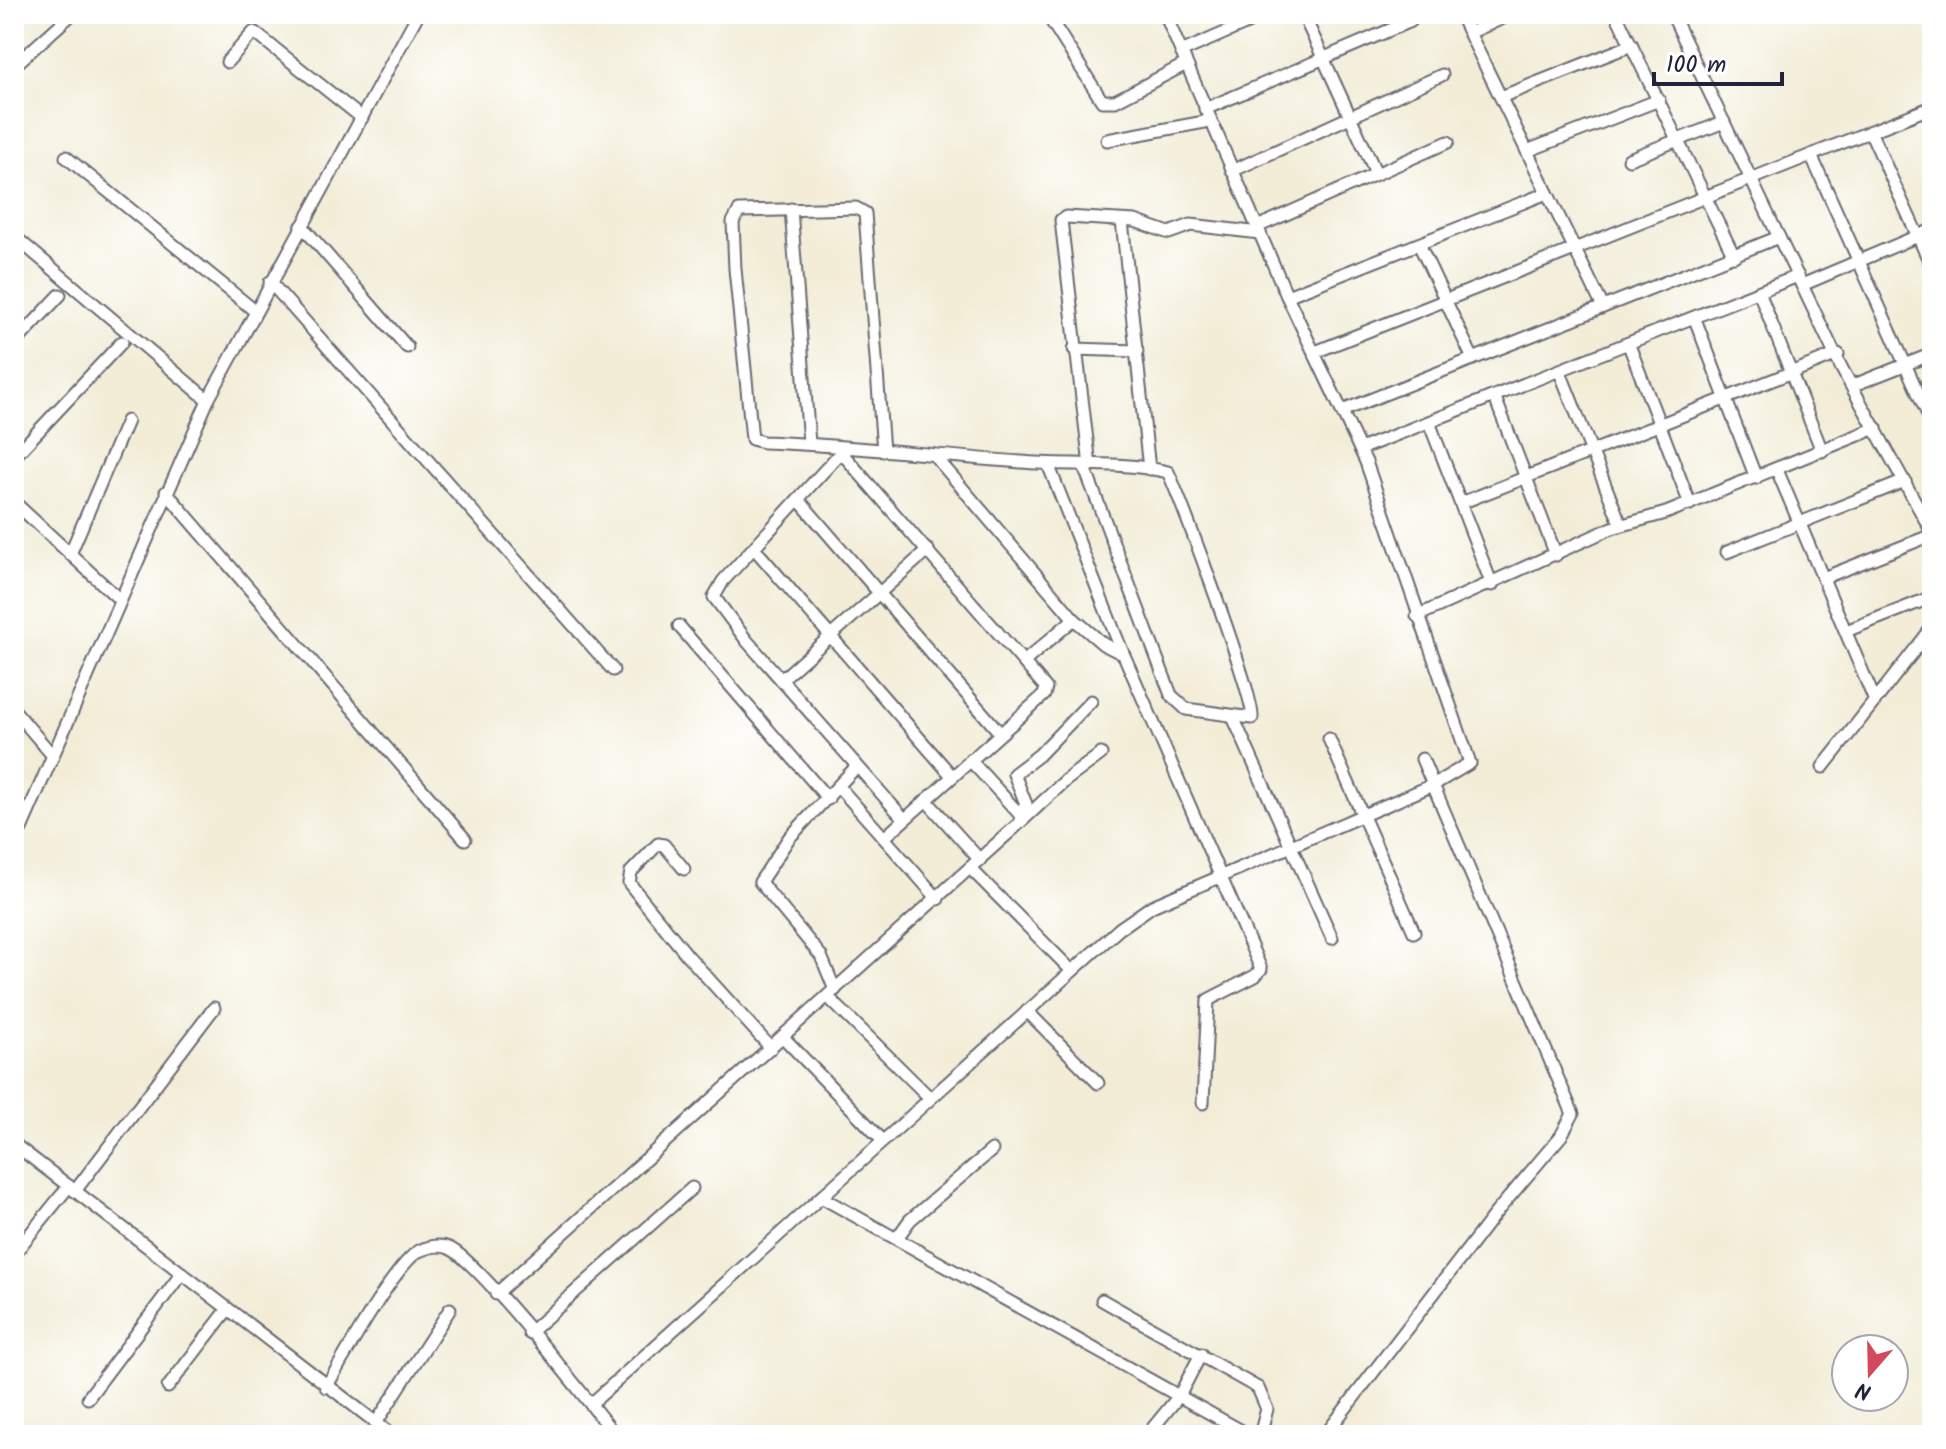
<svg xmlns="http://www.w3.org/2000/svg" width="1946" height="1449" font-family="Kalam,sans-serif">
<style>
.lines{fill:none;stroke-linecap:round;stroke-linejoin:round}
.minor-casing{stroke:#6b6972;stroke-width:15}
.minor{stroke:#fff;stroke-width:11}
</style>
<rect width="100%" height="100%" fill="#fff"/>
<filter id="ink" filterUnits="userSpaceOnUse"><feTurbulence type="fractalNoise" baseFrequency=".0125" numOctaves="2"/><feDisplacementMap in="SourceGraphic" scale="16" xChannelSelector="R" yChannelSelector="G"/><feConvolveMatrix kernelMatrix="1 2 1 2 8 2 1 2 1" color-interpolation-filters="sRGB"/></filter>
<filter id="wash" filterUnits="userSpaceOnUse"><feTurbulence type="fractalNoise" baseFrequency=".006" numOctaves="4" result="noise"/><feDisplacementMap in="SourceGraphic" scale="32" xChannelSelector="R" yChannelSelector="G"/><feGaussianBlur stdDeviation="1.8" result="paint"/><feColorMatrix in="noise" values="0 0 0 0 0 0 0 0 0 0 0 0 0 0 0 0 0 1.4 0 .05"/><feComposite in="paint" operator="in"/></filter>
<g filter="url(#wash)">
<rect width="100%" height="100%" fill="#f3edd8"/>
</g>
<g filter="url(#ink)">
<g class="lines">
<defs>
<g id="minor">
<polyline points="1047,14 1102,101 1115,101 1186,64"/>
<polyline points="1303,14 1376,173"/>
<polyline points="1460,14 1602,305"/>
<polyline points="1616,14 1734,256"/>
<polyline points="1672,14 1842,369 1932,532"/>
<polyline points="1469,33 1512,14"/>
<polyline points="1181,52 1268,14"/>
<polyline points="227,62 254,32 362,118"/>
<polyline points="14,66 72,14"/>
<polyline points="1501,97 1632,45"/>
<polyline points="1205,109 1411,21"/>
<polyline points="1870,131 1932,267"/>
<polyline points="1107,140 1210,121"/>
<polyline points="1527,151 1659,100"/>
<polyline points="1811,155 1932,424"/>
<polyline points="66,157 255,311"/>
<polyline points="1629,159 1724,122"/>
<polyline points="1232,171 1442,75"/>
<polyline points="791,209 809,443"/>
<polyline points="1122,221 1149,469"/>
<polyline points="302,226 407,347"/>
<polyline points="1257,227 1448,142"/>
<polyline points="14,236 208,400"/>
<polyline points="1419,244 1473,359"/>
<polyline points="270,282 613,670"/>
<polyline points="1802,285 1932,230"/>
<polyline points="1759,292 1822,451"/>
<polyline points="1287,296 1547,193"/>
<polyline points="1695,319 1756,478"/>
<polyline points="14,344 60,295"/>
<polyline points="1629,345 1690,504"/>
<polyline points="1074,349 1137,351"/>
<polyline points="1315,352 1932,107"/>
<polyline points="1560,372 1621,525"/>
<polyline points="1854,385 1932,354"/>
<polyline points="1495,398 1556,555"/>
<polyline points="1342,411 1779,237"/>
<polyline points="1429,422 1492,585"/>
<polyline points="845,448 723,581 714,597 747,641 904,819"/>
<polyline points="1360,449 1798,276"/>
<path d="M883,451L865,213L856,208L739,211L733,222L735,269L752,439L763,442C849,445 935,456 1021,462C1069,466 1122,461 1168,472C1181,498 1257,703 1252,718L1186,709L1171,695L1084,466"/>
<polyline points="841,452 1046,688 1044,695 884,838"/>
<polyline points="934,455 1074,619 1025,661"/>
<polyline points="14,457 122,342"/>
<polyline points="1048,464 1120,646 1261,969 1255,976 1208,1000 1203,1103"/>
<polyline points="1090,466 1061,220 1066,217 1135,221 1169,233 1191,225 1260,233"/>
<polyline points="1777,470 1875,701"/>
<polyline points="166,492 465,839"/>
<polyline points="798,499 1000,733"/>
<polyline points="14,502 120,600"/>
<polyline points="1461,503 1838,354"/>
<polyline points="754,548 952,776"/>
<polyline points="1727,552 1905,481"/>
<polyline points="70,554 127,421"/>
<polyline points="1823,578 1932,535"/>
<polyline points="1417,616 1612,528 1666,513 1876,428"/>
<polyline points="1074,619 1103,644 1123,654"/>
<polyline points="679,626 828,799"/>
<polyline points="1846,631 1932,597"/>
<polyline points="782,679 928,550"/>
<polyline points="14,710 53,756"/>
<polyline points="1233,717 1332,938"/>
<polyline points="1329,739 1414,932"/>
<polyline points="1823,767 1932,628"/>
<polyline points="839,787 938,899"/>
<polyline points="926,800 980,860"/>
<polyline points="1020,815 1026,804 1014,774 1039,755 1091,701"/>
<polyline points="1024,819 1066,780 1101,754"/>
<polyline points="14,845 208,400 418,14"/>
<polyline points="684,869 664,845 658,844 631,872 629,883 687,955 771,1048"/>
<polyline points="971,869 1072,971"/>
<polyline points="835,990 821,956 760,882 789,838 857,766"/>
<polyline points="828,997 930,1098"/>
<polyline points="1027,1011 1098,1083"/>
<polyline points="783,1037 883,1141"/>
<polyline points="14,1144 392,1435"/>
<polyline points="75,1191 214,1008"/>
<polyline points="821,1197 1249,1435"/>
<polyline points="897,1238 910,1220 992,1150"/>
<polyline points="14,1254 69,1186"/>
<polyline points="496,1294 1024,819 970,760"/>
<polyline points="1102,1300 1258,1388 1267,1409 1260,1435"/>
<polyline points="529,1333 692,1188"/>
<polyline points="168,1387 228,1309"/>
<path d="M326,1387C344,1358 394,1265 419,1251C428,1247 439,1244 449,1248C479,1261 588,1401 615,1435"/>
<polyline points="88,1398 182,1273"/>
<polyline points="591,1404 1119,929 1152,906 1433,785 1470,763 1366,462 1287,296 1165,14"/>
<polyline points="376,1423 450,1309"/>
<polyline points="1147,1435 1179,1396 1201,1354"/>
<polyline points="1325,1435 1494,1215 1561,1136 1573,1114 1422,759"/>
</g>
</defs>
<use href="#minor" class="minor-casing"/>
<use href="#minor" class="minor"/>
</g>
</g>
<rect width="1946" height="1449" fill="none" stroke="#fff" stroke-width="48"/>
<g transform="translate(1870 1373) rotate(200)"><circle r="38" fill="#ffffff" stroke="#a7a7b1" stroke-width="2"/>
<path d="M0-6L14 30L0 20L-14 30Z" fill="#d1495b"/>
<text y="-12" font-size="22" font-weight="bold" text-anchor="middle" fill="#22223b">N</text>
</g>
<path d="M1654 72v12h128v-12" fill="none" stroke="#22223b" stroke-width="4"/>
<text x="1666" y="72" font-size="24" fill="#22223b" stroke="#ffffff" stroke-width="6" paint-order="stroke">100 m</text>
</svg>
